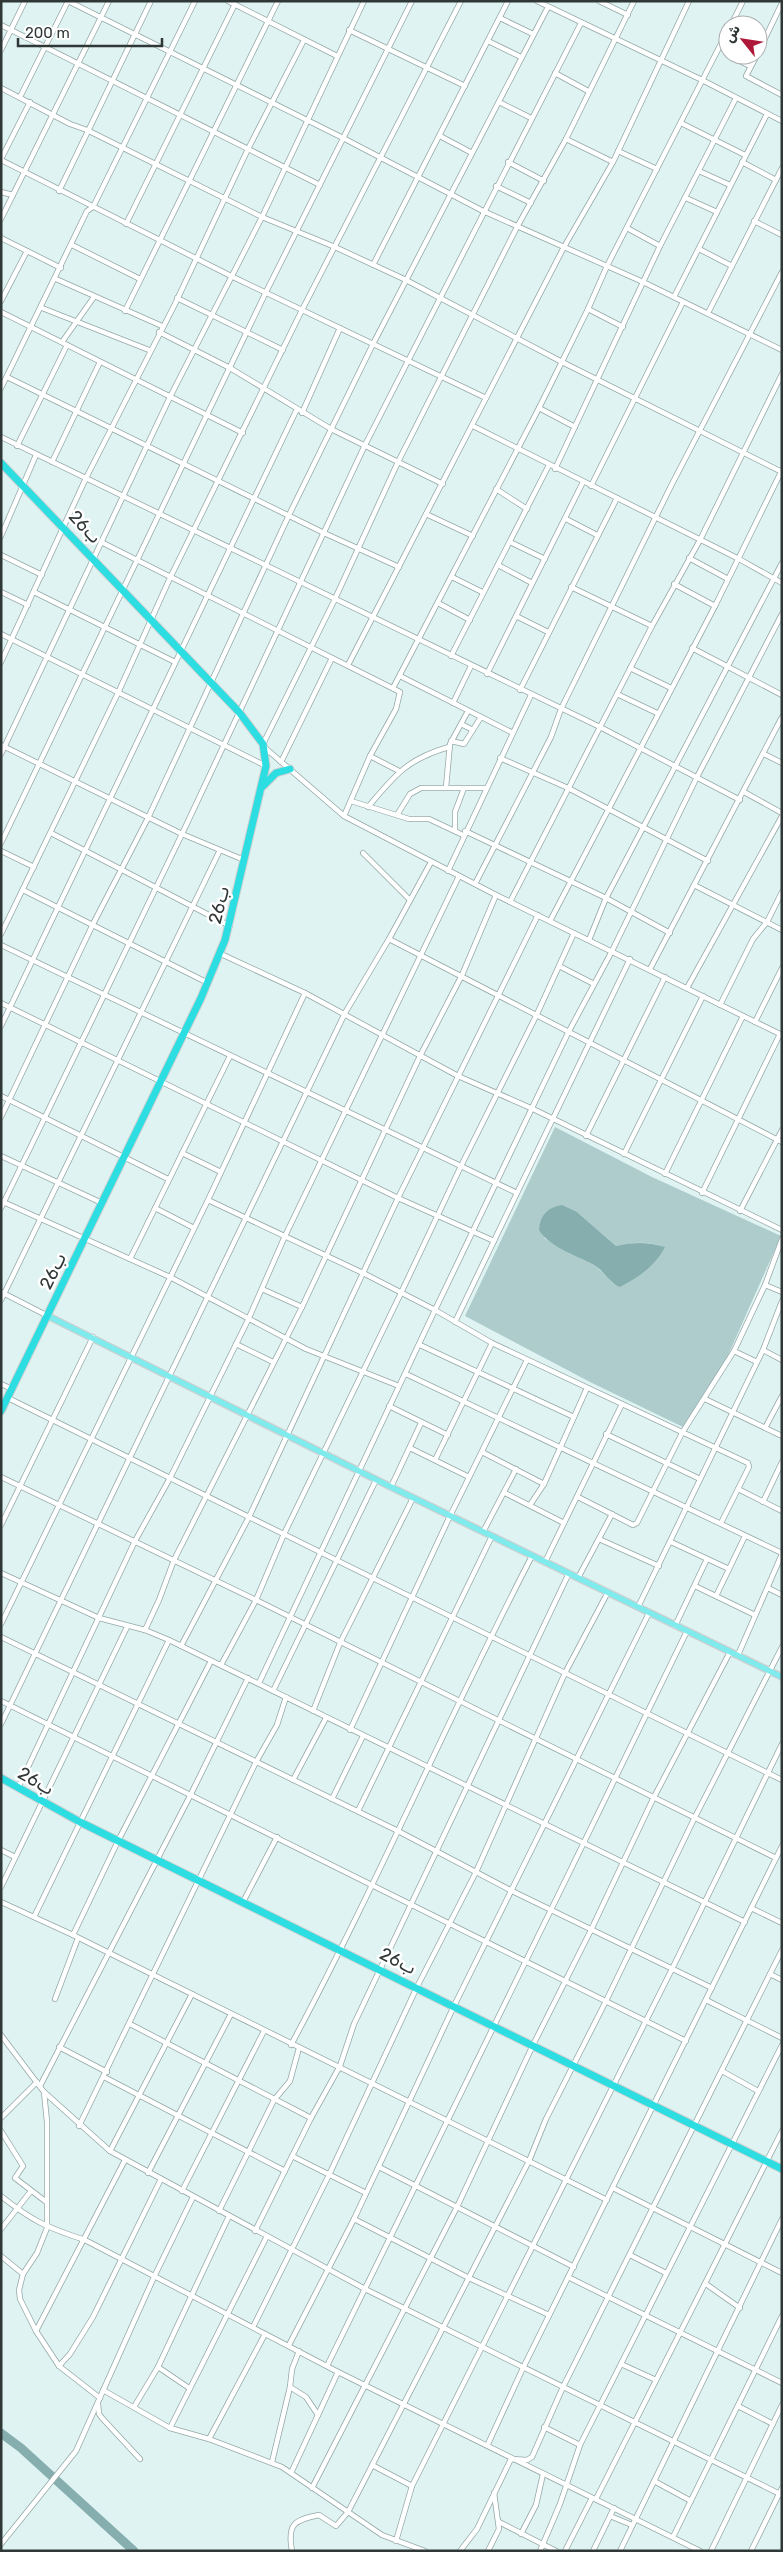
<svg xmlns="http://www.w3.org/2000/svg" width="783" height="2552" font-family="Rubik,Cairo,sans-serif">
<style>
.green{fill:#aecccc;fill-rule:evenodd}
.water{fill:#86aeae}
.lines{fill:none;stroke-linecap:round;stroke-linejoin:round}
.river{stroke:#86aeae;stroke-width:9}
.minor-casing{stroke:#94a7a7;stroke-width:6}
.major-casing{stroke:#cdcfcf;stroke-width:8}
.highway-casing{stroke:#cdcfcf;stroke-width:9}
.minor{stroke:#fff;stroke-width:4.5}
.major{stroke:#80ebed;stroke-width:5.5}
.highway{stroke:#2cdee1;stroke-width:7}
.labels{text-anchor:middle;stroke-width:5;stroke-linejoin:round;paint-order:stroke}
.street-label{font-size:18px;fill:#303737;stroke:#fff}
</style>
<rect width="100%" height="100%" fill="#dff3f3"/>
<path class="green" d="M555,1127L652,1177L781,1236L726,1360L683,1427L590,1382L465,1316ZM577,1212L616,1246C632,1242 649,1241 664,1247L615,1285L597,1267L544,1238Z"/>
<path class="water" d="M562,1205L577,1212L616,1246C633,1242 649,1242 665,1247C655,1266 639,1277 620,1287C611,1284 605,1273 597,1267C578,1255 551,1249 539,1230C540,1215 548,1207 562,1205Z"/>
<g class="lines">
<polyline class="river" points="1,2433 21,2448 134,2551"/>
<defs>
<g id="minor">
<polyline points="68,1 343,138 483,211 643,282 782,350"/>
<polyline points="228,1 337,56"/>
<polyline points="537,1 702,80 782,121"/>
<polyline points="599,1 628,15"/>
<polyline points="500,18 533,34"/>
<polyline points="1,25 320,185"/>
<polyline points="731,25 743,1"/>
<polyline points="349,30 465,86"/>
<polyline points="488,41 521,57"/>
<polyline points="1,50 25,1"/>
<polyline points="758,53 782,3"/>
<polyline points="728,55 750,66"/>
<polyline points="757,55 746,76 782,95"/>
<polyline points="555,73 588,91"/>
<polyline points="1,88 70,124 87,130 262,217 335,247 406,280 562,362 782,472"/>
<polyline points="20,97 68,1"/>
<polyline points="499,102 531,118"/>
<polyline points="681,123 745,155"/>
<polyline points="440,136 472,153"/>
<polyline points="566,139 613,162"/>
<polyline points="618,151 657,169"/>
<polyline points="1,159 30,102"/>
<polyline points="1,160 231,276 486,398"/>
<polyline points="508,162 544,181"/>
<polyline points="742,162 776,180"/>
<polyline points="699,171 730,185"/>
<polyline points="496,186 531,203"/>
<polyline points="59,191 151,1"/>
<polyline points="1,192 13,195"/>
<polyline points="686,198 717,212"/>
<polyline points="1,219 109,1"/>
<polyline points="754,221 782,235"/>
<polyline points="126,224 235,4"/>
<polyline points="627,228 660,246"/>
<polyline points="1,238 61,268"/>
<polyline points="72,245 140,279"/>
<polyline points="699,249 732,266"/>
<polyline points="373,265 508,1"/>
<polyline points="56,279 162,326"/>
<polyline points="674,297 767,114"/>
<polyline points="177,298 283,350"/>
<polyline points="1,301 27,251"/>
<polyline points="42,308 149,350"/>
<polyline points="588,309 623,327"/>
<polyline points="125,311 278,1"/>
<polyline points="1,312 243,433"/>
<polyline points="708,313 782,168"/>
<polyline points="159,332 230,368 331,429 443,484"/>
<polyline points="62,342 94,297"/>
<polyline points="7,377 324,533 399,567"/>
<polyline points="1,388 87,211 93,207 195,1"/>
<polyline points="539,408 575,427"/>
<polyline points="302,413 340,328"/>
<polyline points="473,426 739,559 782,583"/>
<polyline points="1,437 600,727 740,800"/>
<polyline points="17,446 67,345"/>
<polyline points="52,462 100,362"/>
<polyline points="555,469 660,246 736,98"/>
<polyline points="591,486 683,302"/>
<polyline points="496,489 527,509"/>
<polyline points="426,514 473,536"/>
<polyline points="566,519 597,535"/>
<polyline points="1,536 36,455"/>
<polyline points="101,542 400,692 396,709 370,756 344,816"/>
<polyline points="510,542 545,559"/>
<polyline points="1,555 42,575"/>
<polyline points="689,558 728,579"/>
<polyline points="498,565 532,583"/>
<polyline points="452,577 482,592"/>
<polyline points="674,584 715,606"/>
<polyline points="571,587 652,626"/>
<polyline points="1,592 28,605"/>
<polyline points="34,592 175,662"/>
<polyline points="438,603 470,620"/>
<polyline points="516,616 548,632"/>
<polyline points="1,634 266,766"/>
<polyline points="692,648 782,695"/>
<polyline points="451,656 549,465"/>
<polyline points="1,662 86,478 175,304 248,149 304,40"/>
<polyline points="348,665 564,247 613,162 689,1"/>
<polyline points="630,668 671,688"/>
<polyline points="487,674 583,482"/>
<polyline points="400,676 513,733"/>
<polyline points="393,688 539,408 588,309 607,266 728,30"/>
<polyline points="520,690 617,498"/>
<polyline points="617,694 657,713"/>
<polyline points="453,703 471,666"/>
<polyline points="461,724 473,730"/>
<polyline points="451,741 464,744 481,717"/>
<polyline points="263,744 334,601 398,462 517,227 566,139 634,1"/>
<polyline points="1,745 182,834 244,860"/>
<polyline points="264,747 344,816 496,895 782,1035"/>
<polyline points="1,754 170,397 262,217 364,1"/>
<polyline points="764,754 782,763"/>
<polyline points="370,756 399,771"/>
<polyline points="500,758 568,788 708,861"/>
<polyline points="281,762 332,658"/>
<polyline points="446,787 450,744 468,711"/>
<polyline points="744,792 782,813"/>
<polyline points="351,801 409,819 429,819 463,835"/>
<path d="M368,807C395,775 407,759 449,747"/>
<polyline points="397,815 410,794 421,788 486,788"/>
<polyline points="455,831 455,812 464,788"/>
<polyline points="465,831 606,898 670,933"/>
<polyline points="51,833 230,926"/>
<polyline points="1,843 266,292 412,1"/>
<polyline points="1,851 34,867"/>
<polyline points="363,853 410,900"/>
<polyline points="448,871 531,695"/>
<polyline points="475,884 551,737 561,709 672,484 782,272"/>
<polyline points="694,885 782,930"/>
<polyline points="23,890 208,983"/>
<polyline points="510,902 652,626 700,540 782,374"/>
<polyline points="550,921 715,606 782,470"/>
<polyline points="1,934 118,693 170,578 302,310 461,1"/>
<polyline points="389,939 782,1142"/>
<polyline points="589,940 606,898 782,563"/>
<polyline points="1,945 517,1193 630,959"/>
<polyline points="221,954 305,993 458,1076 533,1109 782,1230"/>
<polyline points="559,966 594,984"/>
<polyline points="650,969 782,717"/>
<polyline points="687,988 782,816"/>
<polyline points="1,1003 398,1198 494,1241"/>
<polyline points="720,1005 753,939 767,922 782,892"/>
<polyline points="755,1022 782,968"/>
<polyline points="1,1026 297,409"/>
<polyline points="1,1096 168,1179"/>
<polyline points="1,1117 93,924 148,818 289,515 373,344 548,7"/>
<polyline points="586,1136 665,977"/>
<polyline points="182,1153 221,1172"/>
<polyline points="624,1154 703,996"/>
<polyline points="1,1156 102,1203"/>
<polyline points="665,1174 743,1016"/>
<polyline points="702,1193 780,1034"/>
<polyline points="208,1200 365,1274 435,1310 492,1343 748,1463 749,1467 721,1523"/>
<polyline points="1,1201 170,1277 306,1349 399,1386"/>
<polyline points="1,1208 182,834 365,445 581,23"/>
<polyline points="155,1208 194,1228"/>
<polyline points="740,1211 782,1130"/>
<polyline points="130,1259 230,1056"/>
<polyline points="765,1285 782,1292"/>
<polyline points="262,1289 302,1307"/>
<polyline points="1,1292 48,1316"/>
<polyline points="1,1300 220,850"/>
<polyline points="455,1322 517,1193"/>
<polyline points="236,1344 273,1362"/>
<polyline points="420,1345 574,1417"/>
<polyline points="763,1350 782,1360"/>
<polyline points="734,1351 757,1362"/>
<polyline points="406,1374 782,1553"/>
<polyline points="1,1384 12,1389"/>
<polyline points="8,1398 782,1780"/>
<polyline points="705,1399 782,1436"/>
<polyline points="389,1406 448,1435"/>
<polyline points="765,1428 782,1396"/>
<polyline points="606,1434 700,1479"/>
<polyline points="410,1448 469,1477"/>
<polyline points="482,1452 544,1484"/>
<polyline points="435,1460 492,1343"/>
<polyline points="1,1477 256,1600 776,1858"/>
<polyline points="391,1487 421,1423"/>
<polyline points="738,1489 782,1511"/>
<polyline points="505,1493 564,1523"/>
<polyline points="578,1497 633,1525 637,1523 682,1433 734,1351 765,1285 782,1239"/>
<polyline points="763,1502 782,1462"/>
<polyline points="530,1505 544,1484 587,1388"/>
<polyline points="1,1525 93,1337"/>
<polyline points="483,1532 516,1469"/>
<polyline points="599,1539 659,1566"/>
<polyline points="671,1542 729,1569"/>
<polyline points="545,1562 622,1404"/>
<polyline points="1,1573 99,1618 145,1630 169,1640 745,1922"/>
<polyline points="578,1578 612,1514"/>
<polyline points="695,1586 755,1615"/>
<polyline points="768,1588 782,1595"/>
<polyline points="716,1596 745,1536"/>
<polyline points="638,1607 763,1350 782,1301"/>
<polyline points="1,1624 208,1200 305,993"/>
<polyline points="675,1626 707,1559"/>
<polyline points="145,1630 159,1600 174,1560 302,1307 420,1056 462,975 496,895"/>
<polyline points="1,1637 398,1831 512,1891 712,1988"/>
<polyline points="181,1646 249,1517 398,1198 538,915"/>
<polyline points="738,1655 782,1554"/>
<polyline points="221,1665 256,1600 284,1534 401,1293 461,1166 537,1014 574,933"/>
<polyline points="259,1683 435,1310 568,1033 612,951 697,777 782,614"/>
<polyline points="273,1691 376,1480"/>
<polyline points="1,1701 686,2041"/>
<polyline points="313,1711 340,1643 413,1498"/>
<polyline points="1,1724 345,1013 389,939 431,862"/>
<polyline points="350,1730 450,1516 527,1360"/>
<polyline points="293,1780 326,1718"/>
<polyline points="18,1788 135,1541 170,1478 248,1320 285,1236 459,876"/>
<polyline points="332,1799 363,1736"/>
<polyline points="358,1811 492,1536"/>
<polyline points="1,1850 15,1857"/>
<polyline points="1,1887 127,1627"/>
<polyline points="1,1902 73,1935 607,2200"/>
<polyline points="243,1902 277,1837"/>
<polyline points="751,1908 782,1923"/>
<polyline points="34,1917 169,1640"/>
<polyline points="73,1935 118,1841 211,1661"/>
<polyline points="770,1974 782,1980"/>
<polyline points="55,1999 78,1938"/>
<polyline points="706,2000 782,2038"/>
<polyline points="130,2024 311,2118"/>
<polyline points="1,2035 44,2092 110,2151 365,2289 782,2495"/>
<path d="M291,2045C377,1885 448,1717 532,1556"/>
<polyline points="59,2047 107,2072"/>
<polyline points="722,2071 758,2091"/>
<polyline points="104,2077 285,2171"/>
<polyline points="40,2086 191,1794 248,1678"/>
<polyline points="44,2092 47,2122 47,2228 37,2253 23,2274 19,2290 20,2299 36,2331 59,2366 100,2398"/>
<polyline points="1,2118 37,2082"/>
<polyline points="79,2126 256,1762 277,1725 286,1697"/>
<polyline points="1,2131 23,2166 15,2178 45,2201"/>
<polyline points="110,2151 192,1994"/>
<polyline points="292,2156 366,2193"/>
<polyline points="379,2167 574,2267"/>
<polyline points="148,2173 231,2014"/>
<polyline points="613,2188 782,2273"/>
<polyline points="182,2191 264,2031"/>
<path d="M1,2196C32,2221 48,2228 85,2240L338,2372L700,2551"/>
<polyline points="219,2211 274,2100 290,2081 299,2048"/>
<polyline points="354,2219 469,2278 549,2315"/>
<polyline points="1,2229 31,2191"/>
<polyline points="255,2231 311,2118 340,2066 354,2024 569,1573"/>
<polyline points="630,2255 666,2273"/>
<polyline points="1,2256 23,2274"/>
<polyline points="568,2277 782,2383"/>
<polyline points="706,2284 740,2308"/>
<polyline points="253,2327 329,2175 417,1987 476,1872 565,1673 608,1592"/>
<polyline points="36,2331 125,2160"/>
<polyline points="289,2345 354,2219 454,2006 649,1613"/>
<polyline points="621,2364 656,2380"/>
<polyline points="59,2366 70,2354 93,2317 161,2179"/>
<path d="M327,2366C449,2122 567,1876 687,1631"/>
<polyline points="158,2367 189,2388"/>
<polyline points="290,2387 306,2397 318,2415"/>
<polyline points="103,2390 170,2428 209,2439 282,2467 382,2535 425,2551"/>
<polyline points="98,2404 99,2414 102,2418 140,2459"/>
<polyline points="738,2406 773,2424"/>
<polyline points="134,2407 158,2367 229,2216"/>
<polyline points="544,2427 580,2445"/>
<polyline points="170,2428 266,2238"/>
<polyline points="209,2439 265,2334"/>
<polyline points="488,2444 523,2368 782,1846"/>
<polyline points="272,2462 290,2387 292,2369 299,2351"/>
<polyline points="372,2465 412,2486"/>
<polyline points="291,2473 338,2372"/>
<polyline points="654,2481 691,2501"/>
<polyline points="312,2488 457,2207 533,2045 591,1930 653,1799 730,1652"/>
<polyline points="596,2499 782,2131"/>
<polyline points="610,2516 632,2525"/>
<polyline points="499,2522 556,2551"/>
<polyline points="521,2534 536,2505 543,2474"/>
<polyline points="673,2537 782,2316"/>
<polyline points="396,2541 412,2486 673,1967 782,1744"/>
<polyline points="1,2544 76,2451 154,2277 193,2197"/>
<path d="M292,2551C287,2524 294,2520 319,2515L336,2526L348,2512L529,2161L546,2119L606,2001L694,1819L782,1647"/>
<polyline points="460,2551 477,2529 511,2459 527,2460 532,2457 563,2387 782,1950"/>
<polyline points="488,2551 499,2529 494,2493"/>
<polyline points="540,2551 560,2504 580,2445 782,2045"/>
<polyline points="565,2551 592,2498"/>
<polyline points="593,2551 614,2508"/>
<polyline points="620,2551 782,2219"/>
<polyline points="711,2551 782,2405"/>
<polyline points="751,2551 782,2488"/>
</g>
<polyline id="major" points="48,1316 391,1487 782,1677"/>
<g id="highway">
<polyline points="1,463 239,712 263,744 266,766 225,940 201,998 1,1411"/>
<polyline points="263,786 276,773 290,769"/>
<polyline points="1,1778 80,1822 782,2169"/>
</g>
</defs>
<use href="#minor" class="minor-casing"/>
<use href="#major" class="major-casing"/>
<use href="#highway" class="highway-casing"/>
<use href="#minor" class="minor"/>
<use href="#major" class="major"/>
<use href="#highway" class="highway"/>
</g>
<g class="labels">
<g class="street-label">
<text transform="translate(85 527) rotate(47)" y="6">26ب</text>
<text transform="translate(219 905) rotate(-76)" y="6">26ب</text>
<text transform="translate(53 1271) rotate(-64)" y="6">26ب</text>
<text transform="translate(36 1781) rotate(30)" y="6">26ب</text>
<text transform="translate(398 1961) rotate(27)" y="6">26ب</text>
</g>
</g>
<rect width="783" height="2552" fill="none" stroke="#303737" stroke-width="5"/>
<g transform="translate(743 40) rotate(300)"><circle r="24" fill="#ffffff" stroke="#acafaf"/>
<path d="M0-4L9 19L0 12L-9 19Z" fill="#ae1939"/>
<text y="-8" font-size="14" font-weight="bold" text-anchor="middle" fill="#303737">ش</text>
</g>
<path d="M18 38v8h144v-8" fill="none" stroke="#303737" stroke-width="2.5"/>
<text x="25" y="38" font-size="15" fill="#303737" stroke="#ffffff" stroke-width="4" paint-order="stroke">200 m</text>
</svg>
